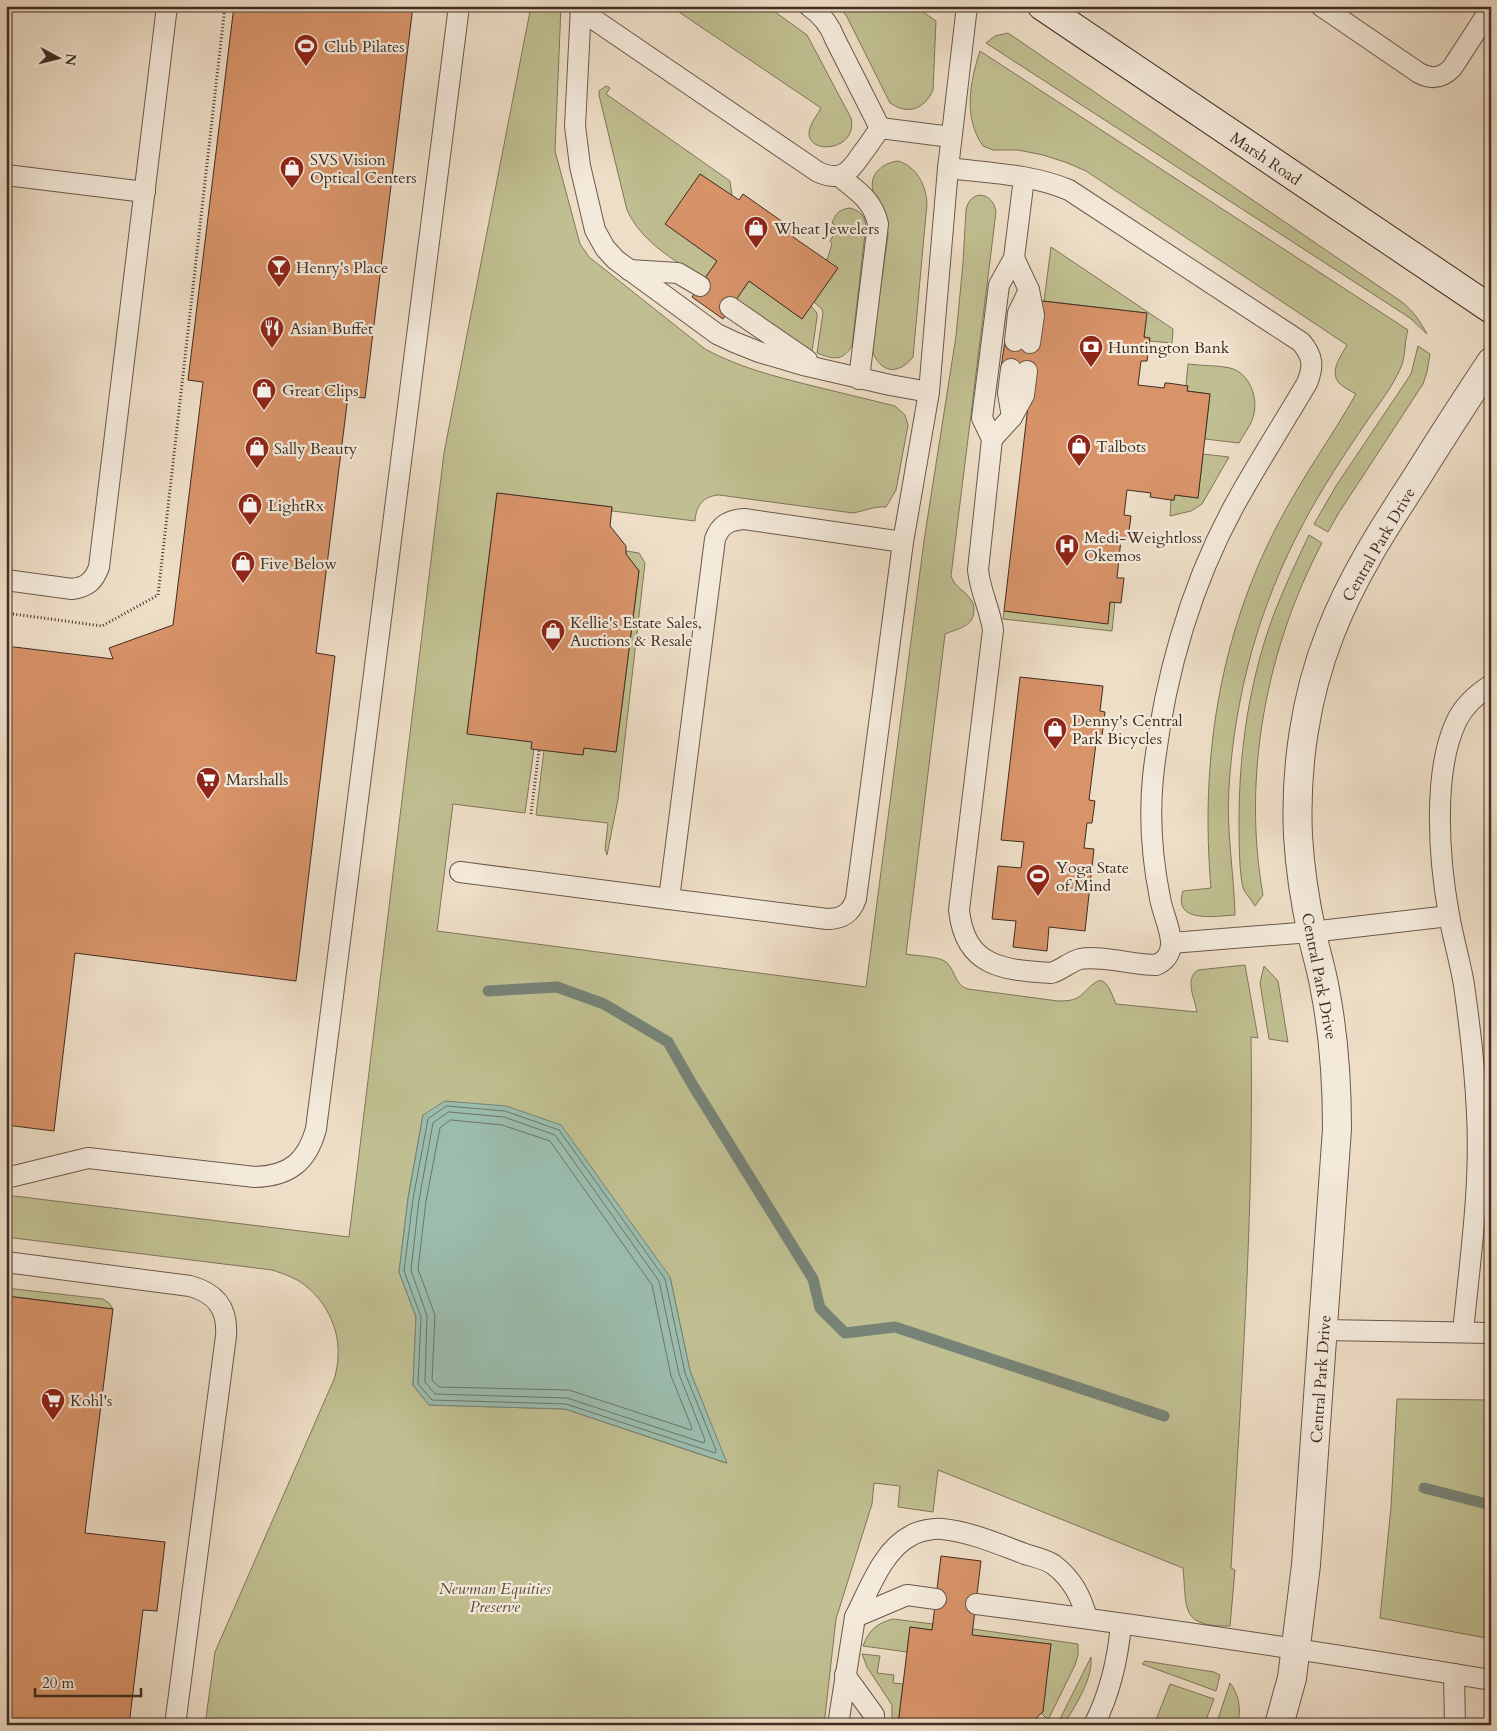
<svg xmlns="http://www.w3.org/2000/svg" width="1497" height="1731" font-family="Cardo,serif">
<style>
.green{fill:#c0bf91;stroke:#80765a;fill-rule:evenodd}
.water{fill:#9bbdae;stroke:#778376}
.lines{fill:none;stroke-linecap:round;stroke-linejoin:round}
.shore{stroke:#6e7568;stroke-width:1}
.stream{stroke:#778376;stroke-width:11}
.building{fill:#d89369;stroke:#402d22}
.service-casing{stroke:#6c594b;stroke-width:22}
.tertiary-casing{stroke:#6c594b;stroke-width:30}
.secondary-casing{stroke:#402d22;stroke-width:30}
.path{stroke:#402d22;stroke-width:3;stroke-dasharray:1 2.5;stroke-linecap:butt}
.service{stroke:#f4eadb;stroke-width:20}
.tertiary{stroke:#f4eadb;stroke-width:28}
.secondary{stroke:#f4eadb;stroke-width:28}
.labels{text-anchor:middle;stroke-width:4.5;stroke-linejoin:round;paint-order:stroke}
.poi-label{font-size:16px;fill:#402d22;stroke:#f4eadb;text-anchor:start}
.street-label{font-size:16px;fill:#402d22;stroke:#f4eadb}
.park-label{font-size:16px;font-style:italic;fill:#5a4a38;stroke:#f4eadb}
</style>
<rect width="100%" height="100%" fill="#eedec7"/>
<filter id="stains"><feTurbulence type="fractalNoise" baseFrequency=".004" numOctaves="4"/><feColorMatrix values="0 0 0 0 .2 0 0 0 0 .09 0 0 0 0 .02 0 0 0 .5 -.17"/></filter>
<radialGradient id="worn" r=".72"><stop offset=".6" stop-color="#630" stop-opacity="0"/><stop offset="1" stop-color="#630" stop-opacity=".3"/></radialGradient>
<g class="green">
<path d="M531,6H561L555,151L580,244L589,257L705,349C738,367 773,376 809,385C838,392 866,399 895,406L905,415L908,425L896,490L886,507C875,506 864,511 853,513L719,495C703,496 696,506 695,521L612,511V507L497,493L467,733L532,742L531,748L534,749L525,813L453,804L437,931L866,987L924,541L956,336L963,263L966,210C970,189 993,191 996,212L951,576C955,588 965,590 971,600C974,603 974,608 974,611C973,627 957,629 945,634L906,954C915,956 939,956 946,962C955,969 955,986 968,989L1058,1001C1065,1001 1071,1001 1077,998C1085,994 1095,978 1102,981C1109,983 1113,998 1116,1004L1197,1012C1195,999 1184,979 1198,970L1245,965L1258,1038L1251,1037C1254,1214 1241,1391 1231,1568L1235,1570L1230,1626C1180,1627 1187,1609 1183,1568L938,1470L933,1512L898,1507L900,1486L874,1483L872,1504L836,1619L824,1725H205L215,1652L335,1377C336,1370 338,1364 338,1357C340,1331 327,1303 307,1287C297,1278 284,1274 272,1270L6,1237V1195L349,1237L444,453ZM423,1115L670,1277L690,1371L726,1463L565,1409L429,1405L413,1385L416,1317L399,1272L408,1198Z"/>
<path d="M670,6H767L807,35L851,118C859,153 801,156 810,128C812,121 818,114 821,108Z"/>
<path d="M839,6H914L936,21L933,90C924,110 908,115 890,103L847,17Z"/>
<path d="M1008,33L1402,302C1413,311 1420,321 1427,334L1410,318L986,43L995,36Z"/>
<path d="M980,51L1408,330C1404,342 1406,356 1401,367C1393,386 1379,404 1367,421C1344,455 1322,488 1303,524C1259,606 1235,694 1229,787C1226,830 1234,873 1235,915C1216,916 1172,924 1183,891L1211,888C1200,761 1219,637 1278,524C1301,479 1331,438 1356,394C1351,391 1344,388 1339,383C1329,371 1341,356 1347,345L1086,171L1065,162L1043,155L1018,150H993L983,146C963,118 970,81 980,51Z"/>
<path d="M606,86L610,88L606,94L730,181L732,196L700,174L666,224L717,261L704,280C674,259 643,244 627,210L599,95V91Z"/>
<path d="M898,161C916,166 926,185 927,203L913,357C898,376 880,373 872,350L888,235C887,227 887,219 884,211C882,205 877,200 874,194C867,175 882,163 898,161Z"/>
<path d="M849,208C859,210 864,214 866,225L852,346C842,362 833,359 817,353L823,313L822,309L814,302L837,269L827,260L832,244L830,241L838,227L832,223C836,213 839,210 849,208Z"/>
<polygon points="1051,247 1173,329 1172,343 1149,341 1144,337 1146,313 1044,301"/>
<polygon points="749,281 802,319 811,306 817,313 817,317 812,352 735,301"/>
<polygon points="1418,346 1430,354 1427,372 1423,384 1338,514 1328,532 1314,524 1336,486 1411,374"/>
<path d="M1188,364C1202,366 1217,365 1230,368C1251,373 1260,402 1252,420C1249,428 1243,435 1239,443L1205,439L1210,394L1187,391L1188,386L1186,385Z"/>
<polygon points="1203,454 1229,457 1202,504 1191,511 1170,516 1171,500 1174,500 1175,495 1198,498"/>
<path d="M1309,535L1322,543C1266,649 1242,777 1263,895L1255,906C1252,901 1247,895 1244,890C1239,880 1239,835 1239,822C1239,759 1247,697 1266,637C1277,602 1293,569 1309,535Z"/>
<polygon points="626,551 639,553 645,563 618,799 607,855 605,849 608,823 536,815 544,750 583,755 584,748 616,752 639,571 626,554"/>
<polygon points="1110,602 1115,602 1112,631 1003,619 1004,611 1108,623"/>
<polygon points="1264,966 1278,981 1288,1042 1269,1039 1260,983"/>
<polygon points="6,1288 103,1299 109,1303 113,1309 6,1296"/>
<polygon points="1397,1399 1491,1400 1491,1639 1380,1618 1391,1507"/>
<path d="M893,1619L933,1624L932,1630L910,1627L907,1652L863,1646C869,1630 877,1623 893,1619Z"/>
<polygon points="973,1629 1078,1644 1078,1655 1075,1665 1048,1720 1041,1713 1051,1644 972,1635"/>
<polygon points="862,1654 880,1656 877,1673 894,1675 893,1683 903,1684 898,1725 892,1725 892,1705 867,1667"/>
<path d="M1091,1657C1093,1680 1075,1705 1064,1725H1057Z"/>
<polygon points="1145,1661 1214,1672 1220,1675 1216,1691 1142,1664"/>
<path d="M1230,1683C1239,1694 1242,1711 1237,1725H1216Z"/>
<polygon points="1170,1684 1214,1699 1204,1725 1154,1725"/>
</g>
<polygon class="water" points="445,1101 506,1106 561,1125 670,1277 690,1371 727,1463 565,1409 429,1405 413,1385 416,1317 399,1272 408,1199 423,1115"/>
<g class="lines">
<g class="shore">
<polygon points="447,1106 505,1111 559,1130 665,1279 685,1373 716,1450 715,1453 566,1404 432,1400 418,1384 421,1317 404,1271 413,1199 428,1119"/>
<polygon points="449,1112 504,1117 555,1135 659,1281 679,1374 705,1440 704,1443 567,1398 435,1394 425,1382 427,1316 411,1270 419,1200 433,1123"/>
<polygon points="451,1120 502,1125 550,1141 652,1285 671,1376 692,1428 691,1430 569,1390 439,1387 432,1380 435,1315 418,1269 426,1201 440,1128"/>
</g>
<g class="stream">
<polyline points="488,991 557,987 604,1004 668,1042 692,1084 813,1279 820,1308 845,1333 895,1327 1164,1416"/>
<polyline points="1424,1488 1491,1505"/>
</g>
</g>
<g class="building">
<polygon points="234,6 413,6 365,398 348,396 316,653 335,656 296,981 75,953 54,1131 6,1125 6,646 113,659 109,648 173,625 203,382 188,380"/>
<polygon points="700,174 739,200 743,194 797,232 793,237 838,268 802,319 749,281 723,319 692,297 717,261 665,224"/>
<polygon points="1042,301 1147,313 1144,337 1150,338 1147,361 1141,361 1138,385 1164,388 1165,383 1168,383 1188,386 1187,391 1210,394 1198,498 1175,495 1174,500 1171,500 1150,497 1151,493 1127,490 1124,515 1131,516 1128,539 1121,539 1117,578 1124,578 1121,603 1110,602 1108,624 1004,611 1032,372 1001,368 1005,340 1037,344"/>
<polygon points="497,493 612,507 610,526 626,546 626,554 639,571 616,752 584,748 583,755 531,749 532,742 467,734"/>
<polygon points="1020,677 1103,686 1100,711 1105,712 1102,736 1097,735 1089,800 1095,801 1092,823 1087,823 1084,848 1094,849 1085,931 1049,927 1047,951 1013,947 1016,921 992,919 998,866 1021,868 1024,842 1001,840"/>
<polygon points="1491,810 1491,886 1490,886"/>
<polygon points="6,1296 113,1309 85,1533 165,1542 157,1611 143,1610 129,1725 6,1725"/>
<polygon points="941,1556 981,1561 972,1635 1051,1644 1043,1712 1037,1717 1036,1725 898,1725 910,1627 932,1630"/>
</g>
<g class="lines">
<defs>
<g id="service">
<polyline points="581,6 575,126 580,166 595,230 605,248 616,260 717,334 734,342 759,352 803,365 890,385 929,392"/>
<path d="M809,6C822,15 830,25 835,39L880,128"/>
<path d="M1321,6L1419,73C1432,80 1442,78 1452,68L1491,8"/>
<path d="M580,10L818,172C841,182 849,173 861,155C868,146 874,137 880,128"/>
<polyline points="880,128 951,137"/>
<path d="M948,168C988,173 1031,174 1069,190L1301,342C1313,356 1314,366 1307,383C1283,424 1257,464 1234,506C1189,589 1163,684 1153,777C1149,817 1152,858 1160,898C1162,912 1172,931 1171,945C1170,956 1165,961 1156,965C1133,965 1101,955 1080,959C1069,962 1062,970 1051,973C1003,970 965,967 959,910L993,630C990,609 980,591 978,570L992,439L982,418L999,285L1014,258L1024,178"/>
<polyline points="6,175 145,192"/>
<path d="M839,176C857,191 873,200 878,224L859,379"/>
<polyline points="1014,258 1029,290 1034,315 1030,343"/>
<polyline points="629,270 678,273 700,286"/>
<polyline points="730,307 807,360"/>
<polyline points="1015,341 1018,313 1029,290"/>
<polyline points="1011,369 1008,393 1012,417"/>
<polyline points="992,439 1012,417 1024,395 1027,371"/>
<path d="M6,580L72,589C87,587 94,581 99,567L167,6"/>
<path d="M460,872L669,899L715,539C720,525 729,520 744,519L903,542L929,392L948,168L967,6"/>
<path d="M669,899L827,919C843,919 851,913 856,899L903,542"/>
<polyline points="1171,943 1311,932 1449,916"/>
<path d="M6,1178L88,1158L255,1177C289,1176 307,1162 316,1129L459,6"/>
<path d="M6,1262L190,1286C216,1293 228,1309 226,1336L175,1725"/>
<polyline points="1324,1330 1491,1333"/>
<path d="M1463,1332C1470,1259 1481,1186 1477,1113C1475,1070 1470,1027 1464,985C1460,961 1453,938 1449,915C1439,860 1432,771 1457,720C1464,706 1477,694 1491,685"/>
<path d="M976,1604C1148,1626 1320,1652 1491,1680"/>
<path d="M855,1617C869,1590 883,1549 912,1535C919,1531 934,1528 942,1529C971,1532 998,1544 1025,1554C1034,1557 1046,1559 1054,1565C1072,1579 1081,1596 1087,1618"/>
<polyline points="1454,1674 1455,1725"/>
<polyline points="845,1675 874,1715 873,1725"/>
<polyline points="838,1725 855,1617 907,1595 936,1599"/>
<path d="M1094,1725C1110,1693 1118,1659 1121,1624"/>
</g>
<path id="tertiary" d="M1279,1725L1292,1678L1306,1565L1337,1129C1337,1082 1334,1036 1325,990C1322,971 1316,953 1312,934C1305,902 1300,869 1298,836C1295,769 1305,697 1330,634C1351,579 1383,529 1415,480C1440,440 1465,401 1491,362"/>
<polyline id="secondary" points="1042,6 1491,309"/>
</defs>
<use href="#service" class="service-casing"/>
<use href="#tertiary" class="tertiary-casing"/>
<use href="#secondary" class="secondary-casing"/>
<g class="path">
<polyline points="6,613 102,626 158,595 225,6"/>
<polyline points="531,814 539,750"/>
</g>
<use href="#service" class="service"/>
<use href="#tertiary" class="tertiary"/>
<use href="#secondary" class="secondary"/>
</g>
<defs>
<symbol id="stadium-pin" viewBox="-11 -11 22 30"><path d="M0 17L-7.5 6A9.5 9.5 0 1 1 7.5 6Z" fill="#8f2418" stroke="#f4eadb"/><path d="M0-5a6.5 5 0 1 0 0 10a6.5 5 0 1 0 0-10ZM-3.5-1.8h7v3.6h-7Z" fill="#fff"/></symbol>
<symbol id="shop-pin" viewBox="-11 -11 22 30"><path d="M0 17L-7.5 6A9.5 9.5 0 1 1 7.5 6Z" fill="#8f2418" stroke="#f4eadb"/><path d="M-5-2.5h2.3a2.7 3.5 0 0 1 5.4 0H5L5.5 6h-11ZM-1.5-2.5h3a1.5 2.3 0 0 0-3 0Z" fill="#fff"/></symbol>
<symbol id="bar-pin" viewBox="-11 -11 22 30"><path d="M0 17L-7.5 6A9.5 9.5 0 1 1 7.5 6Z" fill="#8f2418" stroke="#f4eadb"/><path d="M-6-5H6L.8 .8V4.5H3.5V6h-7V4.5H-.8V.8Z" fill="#fff"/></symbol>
<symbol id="restaurant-pin" viewBox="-11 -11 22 30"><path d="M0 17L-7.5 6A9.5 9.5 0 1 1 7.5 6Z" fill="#8f2418" stroke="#f4eadb"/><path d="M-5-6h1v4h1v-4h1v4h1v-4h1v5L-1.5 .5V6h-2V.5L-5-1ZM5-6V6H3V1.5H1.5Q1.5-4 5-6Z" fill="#fff"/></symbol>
<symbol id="bank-pin" viewBox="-11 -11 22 30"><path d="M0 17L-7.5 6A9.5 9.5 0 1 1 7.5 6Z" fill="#8f2418" stroke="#f4eadb"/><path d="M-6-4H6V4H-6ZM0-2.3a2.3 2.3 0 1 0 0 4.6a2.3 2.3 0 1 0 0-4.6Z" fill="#fff"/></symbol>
<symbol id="hospital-pin" viewBox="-11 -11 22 30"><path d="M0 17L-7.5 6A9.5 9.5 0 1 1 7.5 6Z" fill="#8f2418" stroke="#f4eadb"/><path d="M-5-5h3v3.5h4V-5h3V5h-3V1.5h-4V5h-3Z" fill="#fff"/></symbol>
<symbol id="supermarket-pin" viewBox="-11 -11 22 30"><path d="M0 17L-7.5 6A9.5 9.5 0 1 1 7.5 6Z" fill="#8f2418" stroke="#f4eadb"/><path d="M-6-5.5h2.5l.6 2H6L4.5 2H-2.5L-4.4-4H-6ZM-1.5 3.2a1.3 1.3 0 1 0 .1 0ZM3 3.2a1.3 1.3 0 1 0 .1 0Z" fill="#fff"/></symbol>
</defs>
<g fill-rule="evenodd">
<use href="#stadium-pin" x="292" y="32" width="28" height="38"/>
<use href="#shop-pin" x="278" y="154" width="28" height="38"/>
<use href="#shop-pin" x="742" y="214" width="28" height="38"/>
<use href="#bar-pin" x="265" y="253" width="28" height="38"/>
<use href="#restaurant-pin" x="258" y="314" width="28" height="38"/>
<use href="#bank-pin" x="1077" y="333" width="28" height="38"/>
<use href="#shop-pin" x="250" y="376" width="28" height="38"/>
<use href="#shop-pin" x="1065" y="432" width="28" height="38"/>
<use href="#shop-pin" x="243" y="434" width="28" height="38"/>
<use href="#shop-pin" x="236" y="491" width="28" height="38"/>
<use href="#hospital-pin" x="1053" y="532" width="28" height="38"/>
<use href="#shop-pin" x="229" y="549" width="28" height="38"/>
<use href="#shop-pin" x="539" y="617" width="28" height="38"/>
<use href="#shop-pin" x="1041" y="715" width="28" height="38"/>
<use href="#supermarket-pin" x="194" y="765" width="28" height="38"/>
<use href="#stadium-pin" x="1024" y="862" width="28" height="38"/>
<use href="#supermarket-pin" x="39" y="1386" width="28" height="38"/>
</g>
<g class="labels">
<g class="poi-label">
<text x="324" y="52">Club Pilates</text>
<text x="310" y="165">SVS Vision<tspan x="310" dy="18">Optical Centers</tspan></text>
<text x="774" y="234">Wheat Jewelers</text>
<text x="296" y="273">Henry's Place</text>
<text x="290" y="334">Asian Buffet</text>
<text x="1108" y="353">Huntington Bank</text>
<text x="282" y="396">Great Clips</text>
<text x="1096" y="452">Talbots</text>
<text x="274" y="454">Sally Beauty</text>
<text x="268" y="511">LightRx</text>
<text x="1084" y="543">Medi-Weightloss<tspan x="1084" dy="18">Okemos</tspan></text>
<text x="260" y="569">Five Below</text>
<text x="570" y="628">Kellie's Estate Sales,<tspan x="570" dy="18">Auctions &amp; Resale</tspan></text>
<text x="1072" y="726">Denny's Central<tspan x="1072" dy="18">Park Bicycles</tspan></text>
<text x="226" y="785">Marshalls</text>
<text x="1056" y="873">Yoga State<tspan x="1056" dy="18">of Mind</tspan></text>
<text x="70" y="1406">Kohl's</text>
</g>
<g class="street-label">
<text transform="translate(1266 158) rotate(34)" y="6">Marsh Road</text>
<text transform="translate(1378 544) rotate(-60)" y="6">Central Park Drive</text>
<text transform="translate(1320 976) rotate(79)" y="6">Central Park Drive</text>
<text transform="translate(1320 1379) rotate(-86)" y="6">Central Park Drive</text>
</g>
<g class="park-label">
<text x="495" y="1594">Newman Equities<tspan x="495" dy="18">Preserve</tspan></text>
</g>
</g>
<rect width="1497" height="1731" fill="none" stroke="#eedec7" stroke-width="25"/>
<rect x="8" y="8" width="1482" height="1716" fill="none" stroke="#402d22" stroke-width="2.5"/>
<rect x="12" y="12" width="1472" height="1706" fill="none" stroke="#402d22"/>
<g transform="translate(58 58) rotate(97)" stroke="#f4eadb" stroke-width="4" paint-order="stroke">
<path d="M0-4L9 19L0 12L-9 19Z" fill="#402d22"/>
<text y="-8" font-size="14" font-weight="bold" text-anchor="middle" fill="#402d22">N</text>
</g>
<path d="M35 1688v8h106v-8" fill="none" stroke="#402d22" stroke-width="2.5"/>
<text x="42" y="1688" font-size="15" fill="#402d22" stroke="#f4eadb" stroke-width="4" paint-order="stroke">20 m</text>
<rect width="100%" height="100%" filter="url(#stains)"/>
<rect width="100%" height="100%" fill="url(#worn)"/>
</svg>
